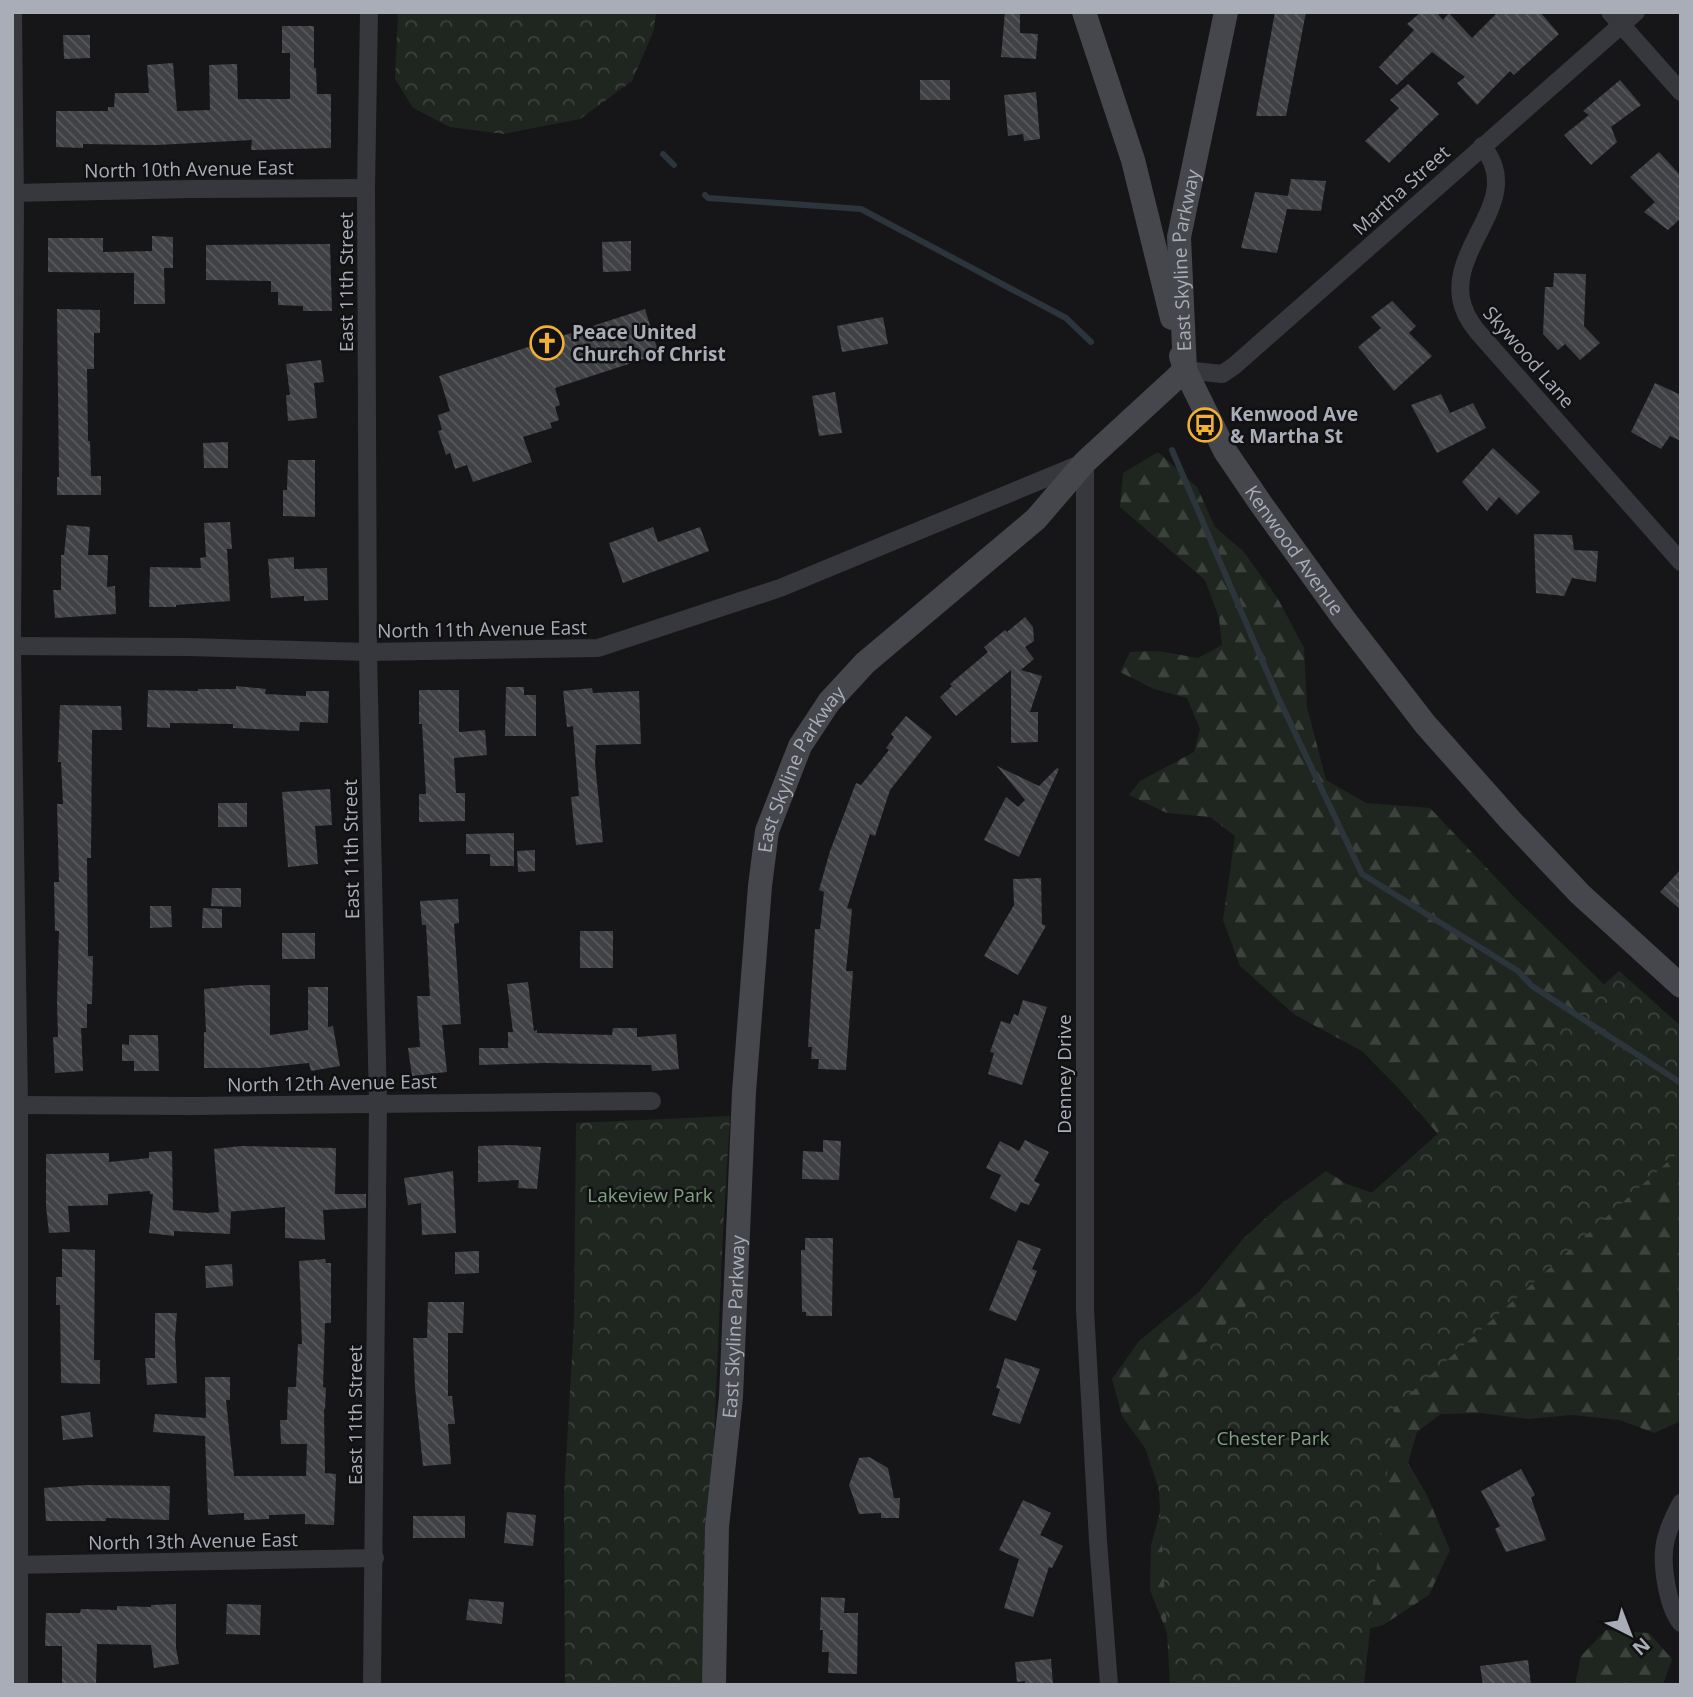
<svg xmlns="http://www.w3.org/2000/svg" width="1693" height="1697" font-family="'Open Sans',sans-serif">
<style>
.forest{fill:url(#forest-firs)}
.park{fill:url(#park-crowns)}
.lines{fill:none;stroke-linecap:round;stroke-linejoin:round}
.stream{stroke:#2c353c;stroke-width:6}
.building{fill:url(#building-back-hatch)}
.street{stroke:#37383d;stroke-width:18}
.secondary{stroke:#45474d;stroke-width:24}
.labels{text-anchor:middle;stroke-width:5;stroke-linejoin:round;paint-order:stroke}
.street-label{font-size:19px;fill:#a8adb8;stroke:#111113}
.poi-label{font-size:19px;font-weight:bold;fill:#a8adb8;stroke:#111113;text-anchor:start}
.park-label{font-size:19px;fill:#7fa381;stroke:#111113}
</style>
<defs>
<pattern id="forest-firs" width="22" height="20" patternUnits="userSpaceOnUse" patternTransform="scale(1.75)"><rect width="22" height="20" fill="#1e261f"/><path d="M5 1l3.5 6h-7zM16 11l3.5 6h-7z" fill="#3c433d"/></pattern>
<pattern id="park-crowns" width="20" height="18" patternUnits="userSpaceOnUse" patternTransform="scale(1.75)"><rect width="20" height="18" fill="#1e261f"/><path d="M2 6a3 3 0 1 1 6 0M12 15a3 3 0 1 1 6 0" fill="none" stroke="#3c433d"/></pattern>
<pattern id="building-back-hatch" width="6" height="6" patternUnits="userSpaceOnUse" patternTransform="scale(1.75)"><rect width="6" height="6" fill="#404145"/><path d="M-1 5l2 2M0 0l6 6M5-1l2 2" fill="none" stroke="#595a5e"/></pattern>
</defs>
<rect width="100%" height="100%" fill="#161618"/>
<g class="forest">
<polygon points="1158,452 1197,487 1215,527 1243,551 1278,599 1304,648 1307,707 1326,780 1366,803 1430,808 1514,897 1681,1059 1681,1421 1654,1433 1620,1420 1571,1415 1529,1419 1481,1413 1441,1414 1417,1432 1408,1463 1427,1495 1450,1550 1429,1595 1383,1625 1331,1639 1181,1668 1150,1590 1151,1545 1163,1501 1145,1448 1122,1416 1112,1379 1139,1341 1199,1292 1243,1239 1281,1204 1326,1171 1347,1184 1390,1199 1426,1179 1437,1133 1400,1090 1362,1051 1295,1015 1240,966 1223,920 1235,836 1210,817 1167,813 1129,795 1140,781 1194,752 1200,729 1187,698 1154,689 1120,672 1130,652 1158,651 1198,658 1222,645 1219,618 1205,580 1120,507 1123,473"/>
<polygon points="1606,1630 1649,1633 1672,1659 1663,1685 1575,1685 1581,1656"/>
</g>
<g class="park">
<polygon points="398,12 656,12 654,30 632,81 580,119 503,134 450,127 413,108 395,79"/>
<polygon points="1619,971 1681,1026 1681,1150 1394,1408 1364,1685 1170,1685 1153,1389"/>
<polygon points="730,1116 722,1251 704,1685 565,1685 564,1495 574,1322 576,1123"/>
</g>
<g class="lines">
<g class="stream">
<polyline points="663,154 674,165"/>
<polyline points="705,195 708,198 861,209 1066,318 1091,342"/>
<polyline points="1172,450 1277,695 1362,874 1518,971 1532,986 1681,1083"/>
</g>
</g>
<g class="building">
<polygon points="1005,12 1020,12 1020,33 1038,34 1036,59 1001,57"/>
<polygon points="1275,12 1306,12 1286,116 1256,116"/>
<polygon points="1421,12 1436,12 1443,20 1449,13 1472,38 1498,12 1540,12 1559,34 1514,75 1510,71 1477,105 1457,83 1465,77 1432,52 1397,85 1379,67 1414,30 1407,24"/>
<polygon points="282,26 314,26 314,68 316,68 317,94 331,94 331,148 251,150 252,140 157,145 83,144 83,148 56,147 56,111 108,111 108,107 114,107 115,93 149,93 147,65 173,63 177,111 210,110 209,65 237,64 238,99 290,99 290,53 282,53"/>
<polygon points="63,35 90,35 90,58 64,59"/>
<rect x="920" y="80" width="30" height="20"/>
<polygon points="1620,80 1641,105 1611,127 1617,142 1591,165 1564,135 1589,115 1583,111"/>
<polygon points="1408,84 1439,114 1389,163 1365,141 1399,108 1390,100"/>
<polygon points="1036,92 1040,139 1024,141 1023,134 1008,136 1004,95"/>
<polygon points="1659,152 1681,176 1681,218 1668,230 1644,212 1655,202 1630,177"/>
<polygon points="1291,179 1326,181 1321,211 1287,209 1277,253 1241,248 1255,192 1288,196"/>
<polygon points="152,236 173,237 173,268 164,268 165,304 134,304 134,273 48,272 48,238 103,238 103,252 152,251"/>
<polygon points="631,241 631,271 603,272 602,242"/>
<polygon points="330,244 332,311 303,311 303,306 278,305 278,292 271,292 271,281 206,280 206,245"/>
<polygon points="1554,273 1586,274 1584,326 1600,343 1580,360 1565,344 1558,350 1543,334 1545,287 1553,287"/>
<polygon points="1392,301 1416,326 1409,333 1432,356 1394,391 1358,347 1381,328 1371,317"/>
<polygon points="57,309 100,310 100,333 94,333 94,369 87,369 88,441 90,441 91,476 101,476 101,495 57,495 57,477 59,477"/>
<polygon points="645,309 659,354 555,388 560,405 555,407 559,420 550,423 552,428 523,437 532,462 473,482 467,465 455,469 450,453 446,455 438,431 442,430 438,415 450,411 439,376"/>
<polygon points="883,317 888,344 842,352 837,326"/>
<polygon points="321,360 324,382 314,383 317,418 288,421 286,395 290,395 286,364"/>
<polygon points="1655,383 1681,395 1681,441 1670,436 1661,449 1631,432"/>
<polygon points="835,392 842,433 819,436 812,396"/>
<polygon points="1441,394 1450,413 1473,403 1486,428 1437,453 1411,405"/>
<polygon points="228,442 228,468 204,468 203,443"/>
<polygon points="1493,448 1540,492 1517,515 1499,497 1487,511 1462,482"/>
<polygon points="288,460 315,460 315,517 283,516 283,490 287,490"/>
<polygon points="230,522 232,549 227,549 230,601 176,605 176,607 149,607 150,567 201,568 200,558 206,557 204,523"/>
<polygon points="67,525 90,527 88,555 108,555 107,587 115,586 116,614 55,618 53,590 61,590 61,555 64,555"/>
<polygon points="653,527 658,542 700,527 709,551 623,583 609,543"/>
<polygon points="1534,534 1572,535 1574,550 1598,551 1596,582 1572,578 1564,596 1536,593"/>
<polygon points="294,557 294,569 327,568 328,600 304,601 304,596 271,598 268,559"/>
<polygon points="1025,617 1033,627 1034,641 1025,647 1034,659 1021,670 1042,676 1030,712 1038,712 1038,742 1011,743 1011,670 956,716 940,697 952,686 950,684 988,652 984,647 1005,630 1007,632"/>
<polygon points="236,686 266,689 265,694 306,696 306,691 329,691 328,723 300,722 299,731 233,728 233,724 170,723 170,728 147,727 148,690 198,691 198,689 236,689"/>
<polygon points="506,687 524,687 524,695 536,695 536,736 505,736"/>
<polygon points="592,688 593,693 639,691 641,744 596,745 595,763 603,842 576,845 571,797 579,796 573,726 567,727 563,691"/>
<polygon points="419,690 459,690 459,732 485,730 487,755 454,758 456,793 465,793 465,821 419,822 419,794 426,794 422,724 419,724"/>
<polygon points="60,705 121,706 122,730 92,730 91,858 87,858 88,956 93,956 92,1004 87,1004 87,1028 81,1028 83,1071 55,1073 53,1037 58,1037 57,1003 59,931 55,931 54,882 59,882 57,804 63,804 61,762 58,762"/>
<polygon points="906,716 932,737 890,790 875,836 870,834 847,908 852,909 846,971 853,971 846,1070 818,1069 819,1059 811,1059 812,1047 808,1047 815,929 820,929 824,892 819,890 830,851 856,783 861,785 889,750 886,748 894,737 891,734"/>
<polygon points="997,766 1039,786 1057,768 1059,769 1019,857 984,840 1006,797 1018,807 1025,800"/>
<polygon points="330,789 332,825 315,826 318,864 288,867 282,792"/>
<rect x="218" y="803" width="29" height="24"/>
<polygon points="514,833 514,866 490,866 490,854 466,854 466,834"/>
<polygon points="535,850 535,871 518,872 517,851"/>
<polygon points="1681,869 1681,910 1660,892"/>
<polygon points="1041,878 1042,924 1046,926 1018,975 984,956 1014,905 1013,879"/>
<polygon points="212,888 241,888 241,907 211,906"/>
<polygon points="458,899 459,923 454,924 461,1024 442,1025 447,1072 412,1076 408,1048 420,1047 417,996 430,996 426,925 422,925 420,901"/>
<polygon points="150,906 171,906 172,927 150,928"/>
<polygon points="203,908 222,909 222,928 202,928"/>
<rect x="580" y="931" width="33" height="37"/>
<rect x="282" y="933" width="33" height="26"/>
<polygon points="528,982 534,1031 537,1030 537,1033 612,1035 613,1028 637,1028 637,1037 676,1034 679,1069 652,1071 651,1065 545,1063 479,1065 479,1048 508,1048 508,1032 513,1032 507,984"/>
<polygon points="247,985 270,985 270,1035 308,1030 308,987 328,987 328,1027 333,1026 340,1066 311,1071 309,1063 260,1068 204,1068 204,1032 206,1032 204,989"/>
<polygon points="1023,1000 1047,1007 1022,1085 988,1074 994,1053 990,1052 1001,1021 1010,1024 1014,1014 1018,1016"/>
<polygon points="129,1035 158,1035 159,1071 134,1071 134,1061 122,1061 122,1044 129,1045"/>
<polygon points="823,1140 841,1141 839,1180 802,1179 803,1151 823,1152"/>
<polygon points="1025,1140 1049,1152 1034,1181 1040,1184 1029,1205 1021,1202 1016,1212 990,1198 1001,1175 986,1168 1000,1141 1019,1151"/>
<polygon points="511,1145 541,1147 537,1189 518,1188 519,1180 478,1182 478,1146"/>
<polygon points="241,1146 336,1148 335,1194 366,1194 366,1208 323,1210 325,1240 285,1238 285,1207 226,1212 231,1212 230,1234 174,1231 174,1236 149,1233 153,1194 150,1194 150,1191 108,1194 108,1205 68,1206 70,1232 49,1233 46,1206 46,1154 109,1153 109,1162 149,1158 149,1152 172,1151 173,1210 207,1213 219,1212 214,1149"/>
<polygon points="453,1171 456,1233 422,1235 421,1203 408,1205 404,1178"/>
<polygon points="805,1238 833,1238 832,1316 806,1316 806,1312 802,1312 801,1250 805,1250"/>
<polygon points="1018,1240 1041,1249 1032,1269 1037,1271 1016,1321 989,1310"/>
<polygon points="62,1249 95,1250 94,1360 100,1360 100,1384 61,1383 60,1305 56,1305 56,1277 62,1277"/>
<polygon points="479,1251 479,1273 455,1274 455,1252"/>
<polygon points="325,1259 326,1263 331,1263 331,1323 325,1323 323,1387 326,1388 325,1409 324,1409 325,1473 336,1474 334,1525 305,1524 305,1514 269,1515 269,1519 244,1520 244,1513 208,1515 205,1436 153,1432 155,1414 206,1418 205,1377 230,1377 230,1400 226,1400 234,1476 306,1476 307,1444 281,1444 280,1420 287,1420 288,1387 296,1387 298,1344 302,1344 299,1261"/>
<polygon points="232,1264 233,1286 206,1288 205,1266"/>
<polygon points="428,1302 464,1302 463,1333 448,1333 448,1396 452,1396 455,1424 448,1424 451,1464 423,1466 415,1387 413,1338 427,1338"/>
<polygon points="155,1313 177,1313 175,1338 177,1383 147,1385 145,1358 155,1358"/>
<polygon points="1005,1358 1040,1369 1020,1424 992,1415 1000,1389 996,1388"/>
<polygon points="90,1412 93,1437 63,1440 61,1416"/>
<polygon points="869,1457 888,1468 894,1498 900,1498 899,1518 881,1518 881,1513 859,1514 849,1485 859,1458"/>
<polygon points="1521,1469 1535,1495 1531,1498 1546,1540 1506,1552 1495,1529 1500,1526 1481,1491"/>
<polygon points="87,1485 170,1486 169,1520 106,1518 106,1521 46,1521 44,1488"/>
<polygon points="1023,1500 1051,1513 1040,1535 1063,1546 1052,1568 1049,1567 1033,1617 1004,1608 1019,1559 999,1550"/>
<polygon points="507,1512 536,1515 533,1546 504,1543"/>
<rect x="413" y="1516" width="52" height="22"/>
<polygon points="821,1597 845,1598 844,1613 858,1613 857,1674 828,1673 829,1652 822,1652 823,1630 820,1630"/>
<polygon points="469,1599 504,1602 502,1624 466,1620"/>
<polygon points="176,1604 176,1648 179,1664 154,1668 151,1645 97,1644 96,1685 62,1685 62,1646 45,1646 46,1613 80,1613 81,1609 117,1610 117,1606 151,1607 151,1605"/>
<polygon points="227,1604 261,1605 260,1635 226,1634"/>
<polygon points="1051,1659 1053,1685 1025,1685 1025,1681 1017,1682 1015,1662"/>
<polygon points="1528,1660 1531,1685 1483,1685 1480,1666"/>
</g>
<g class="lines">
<g class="street">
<polyline points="369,12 366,188 368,652 378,1104 372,1685"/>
<polyline points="1610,12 1681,92"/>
<path d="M1482,146C1526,198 1452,243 1461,298C1463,311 1469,321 1477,331L1681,562"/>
<polyline points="12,193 193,189 366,188"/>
<polyline points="1185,370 1222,374 1234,366 1636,12"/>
<polyline points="12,638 15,208 13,12"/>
<polyline points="12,646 188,647 368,652 598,648 780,588 1085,462 1085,1309 1098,1541 1109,1685"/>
<polyline points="12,650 19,1105 19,1685"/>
<polyline points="12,1105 193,1106 652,1101"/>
<path d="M1681,1503C1675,1514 1669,1527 1666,1539C1660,1560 1667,1606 1681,1623"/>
<polyline points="12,1565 375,1558"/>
</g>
<g class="secondary">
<polyline points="1084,12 1133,160 1172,318"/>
<path id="s1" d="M1181,356L1185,370L1225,451L1261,504L1344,619L1425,724L1511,821L1580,894L1681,986"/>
<path id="s2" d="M714,1685L717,1527L731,1397L744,1092L760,886L767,831L800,746L829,702L865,663L1036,519L1085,462L1185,370L1179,237L1226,12"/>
</g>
</g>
<defs>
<symbol id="church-ring" viewBox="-11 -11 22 22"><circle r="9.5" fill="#111113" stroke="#f2b134" stroke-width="1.5"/><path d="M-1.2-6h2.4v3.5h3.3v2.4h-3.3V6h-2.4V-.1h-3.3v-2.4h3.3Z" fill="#f2b134"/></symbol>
<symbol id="bus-ring" viewBox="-11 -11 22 22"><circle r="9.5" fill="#111113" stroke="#f2b134" stroke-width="1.5"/><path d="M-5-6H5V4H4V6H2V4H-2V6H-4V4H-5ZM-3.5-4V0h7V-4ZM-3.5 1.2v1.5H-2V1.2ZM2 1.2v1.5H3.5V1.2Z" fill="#f2b134"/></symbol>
</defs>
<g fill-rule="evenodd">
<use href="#church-ring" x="528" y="324" width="38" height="38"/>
<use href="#bus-ring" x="1186" y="406" width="38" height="38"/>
</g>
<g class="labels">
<g class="street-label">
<text transform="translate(189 169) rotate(-1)" y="7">North 10th Avenue East</text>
<text transform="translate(1401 190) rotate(-42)" y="7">Martha Street</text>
<text dy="7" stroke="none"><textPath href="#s2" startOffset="1598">East Skyline Parkway</textPath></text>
<text transform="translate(346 282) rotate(-90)" y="7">East 11th Street</text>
<text transform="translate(1529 357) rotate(49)" y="7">Skywood Lane</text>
<text dy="7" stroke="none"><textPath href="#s1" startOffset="226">Kenwood Avenue</textPath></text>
<text transform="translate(482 629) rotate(-1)" y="7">North 11th Avenue East</text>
<text dy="7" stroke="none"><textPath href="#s2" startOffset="926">East Skyline Parkway</textPath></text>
<text transform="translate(351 849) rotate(-91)" y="7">East 11th Street</text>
<text transform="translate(1064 1074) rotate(-90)" y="7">Denney Drive</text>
<text transform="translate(332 1083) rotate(-1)" y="7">North 12th Avenue East</text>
<text dy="7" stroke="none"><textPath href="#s2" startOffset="359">East Skyline Parkway</textPath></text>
<text transform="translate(355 1415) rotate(-90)" y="7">East 11th Street</text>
<text transform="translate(193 1541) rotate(-1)" y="7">North 13th Avenue East</text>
</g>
<g class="poi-label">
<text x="572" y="339">Peace United<tspan x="572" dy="22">Church of Christ</tspan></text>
<text x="1230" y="421">Kenwood Ave<tspan x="1230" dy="22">&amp; Martha St</tspan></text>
</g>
<g class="park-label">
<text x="650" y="1202">Lakeview Park</text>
<text x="1273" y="1445">Chester Park</text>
</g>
</g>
<rect width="1693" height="1697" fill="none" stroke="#a8adb8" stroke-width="28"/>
<g transform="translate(1630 1634) rotate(138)" stroke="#111113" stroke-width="5" paint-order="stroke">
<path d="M0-5L12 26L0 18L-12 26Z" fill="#a8adb8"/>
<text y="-10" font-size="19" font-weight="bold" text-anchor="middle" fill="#a8adb8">N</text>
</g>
</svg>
